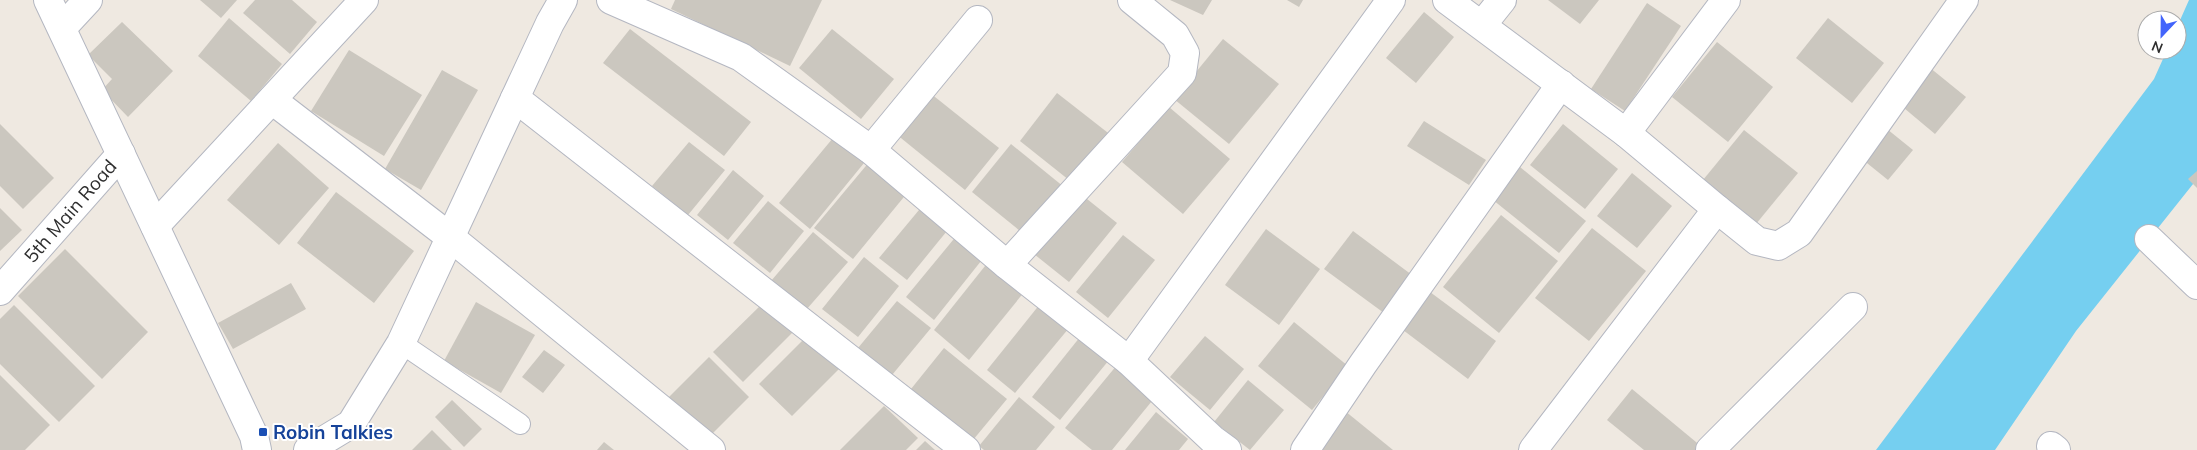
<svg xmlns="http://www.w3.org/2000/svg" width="2197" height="450" font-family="Mulish,sans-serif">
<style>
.water{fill:#75cff0}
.building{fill:#cbc7bf}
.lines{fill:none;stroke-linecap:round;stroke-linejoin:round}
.lane-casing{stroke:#b4b7c1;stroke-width:22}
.street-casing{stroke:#b4b7c1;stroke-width:30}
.secondary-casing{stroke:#b4b7c1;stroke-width:30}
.lane{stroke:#fff;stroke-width:20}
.street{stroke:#fff;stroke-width:28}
.secondary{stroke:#fff;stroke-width:28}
.transit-dot{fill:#1a4fb4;stroke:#fff;stroke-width:2}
.labels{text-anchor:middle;stroke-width:4;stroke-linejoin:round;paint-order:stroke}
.street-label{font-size:19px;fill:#2e2e2e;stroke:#fff}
.transit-label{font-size:19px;font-weight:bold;fill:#164399;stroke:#fff;text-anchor:start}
</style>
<rect width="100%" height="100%" fill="#efe9e1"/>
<polygon class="water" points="2189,0 2197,0 2197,179 2076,331 1995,450 1876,450 2154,79 2167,50 2177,50 2177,27"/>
<g class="building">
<polygon points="200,0 237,0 221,18"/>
<polygon points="255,0 292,0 317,22 290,54 243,13"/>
<polygon points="675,0 822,0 790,66 671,9"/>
<polygon points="1170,0 1212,0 1203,15"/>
<polygon points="1287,0 1303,0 1299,7"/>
<polygon points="1548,0 1599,0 1580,24"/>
<polygon points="1647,3 1681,26 1625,111 1591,89"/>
<polygon points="1424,12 1454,37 1416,83 1386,58"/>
<polygon points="229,18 282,64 251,101 198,56"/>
<polygon points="1828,18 1884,63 1852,103 1796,58"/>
<polygon points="122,22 173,71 128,117 102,90 112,79 88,55"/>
<polygon points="630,29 751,122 724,156 603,63"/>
<polygon points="832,29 894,79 861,119 799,68"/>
<polygon points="1223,39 1279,84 1229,144 1174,99"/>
<polygon points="1717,42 1773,87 1728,142 1672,97"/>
<polygon points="349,50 422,95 384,156 311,111"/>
<polygon points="1929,67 1966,97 1935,134 1898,103"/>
<polygon points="442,70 478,90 421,190 385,169"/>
<polygon points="930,93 999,148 965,190 896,134"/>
<polygon points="1057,93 1112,136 1074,184 1020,141"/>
<polygon points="1169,107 1230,159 1183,214 1122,162"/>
<polygon points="1424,121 1486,160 1469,185 1407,146"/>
<polygon points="0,124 54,178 23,209 0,186"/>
<polygon points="1563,124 1618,169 1585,209 1530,165"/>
<polygon points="1882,125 1913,150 1888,180 1857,155"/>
<polygon points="1744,130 1798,173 1756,224 1703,180"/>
<polygon points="833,138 864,163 810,229 779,203"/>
<polygon points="689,142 725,170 688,215 652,186"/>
<polygon points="278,143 329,188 279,245 227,200"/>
<polygon points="1011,144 1064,187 1025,235 972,192"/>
<polygon points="870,161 908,192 853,259 814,228"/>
<polygon points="1520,167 1586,221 1559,253 1493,200"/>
<polygon points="733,170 764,196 728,240 697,215"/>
<polygon points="2197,171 2197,188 2188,179"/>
<polygon points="1632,173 1672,206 1637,248 1597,216"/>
<polygon points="1077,191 1117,223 1069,282 1029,250"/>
<polygon points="336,192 414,251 374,303 297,243"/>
<polygon points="768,201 804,231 770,273 733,243"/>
<polygon points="924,204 951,226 907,280 879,258"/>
<polygon points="0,208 22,230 0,251"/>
<polygon points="1501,215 1558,261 1499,333 1443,287"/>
<polygon points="1592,228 1646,271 1589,341 1535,298"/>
<polygon points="1266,229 1320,269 1279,325 1225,285"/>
<polygon points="1353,231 1412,275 1384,313 1324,269"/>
<polygon points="813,232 848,262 806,310 771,281"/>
<polygon points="958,234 985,256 934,320 906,297"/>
<polygon points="1123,235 1155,260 1108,318 1076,292"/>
<polygon points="65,249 148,332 102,379 18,296"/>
<polygon points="864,257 899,286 858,337 822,309"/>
<polygon points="989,261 1025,291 969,360 934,330"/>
<polygon points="291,283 306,309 233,349 218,323"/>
<polygon points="1430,292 1496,341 1468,379 1403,330"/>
<polygon points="897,301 931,328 892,375 858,348"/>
<polygon points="476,302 535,335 501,393 444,361"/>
<polygon points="763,303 793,332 743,382 713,352"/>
<polygon points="1040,304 1069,328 1015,393 987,370"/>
<polygon points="14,305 95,386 59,422 0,364 0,319"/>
<polygon points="1294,322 1348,366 1312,410 1258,366"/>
<polygon points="1205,336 1244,369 1210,410 1170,377"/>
<polygon points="806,337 839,369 792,416 759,384"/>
<polygon points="1080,337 1109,360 1060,420 1032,397"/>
<polygon points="944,348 1007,399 973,440 911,389"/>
<polygon points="544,350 565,365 543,393 522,377"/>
<polygon points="709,357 749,397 703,443 663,403"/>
<polygon points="1117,365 1156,396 1112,450 1092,450 1065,428"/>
<polygon points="0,375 50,425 25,450 0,450"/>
<polygon points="1248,380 1284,410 1250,450 1214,422"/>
<polygon points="1632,389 1702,447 1699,450 1644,450 1607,420"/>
<polygon points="1019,397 1055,427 1036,450 984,450 979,446"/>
<polygon points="452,400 482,429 464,447 435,417"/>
<polygon points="884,406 918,438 906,450 840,450"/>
<polygon points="1345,411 1393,450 1314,450"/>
<polygon points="1156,412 1188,439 1179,450 1125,450"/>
<polygon points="432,430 452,450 412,450"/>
<polygon points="925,441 935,450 916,450"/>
<polygon points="604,442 614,450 597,450"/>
</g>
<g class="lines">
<defs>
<polyline id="lane" points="401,343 520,424"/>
<g id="street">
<polyline points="611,0 741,57 871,150 1007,265 1129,361 1391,0"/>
<polyline points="1447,0 1626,133 1717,209 1533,450"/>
<polyline points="1482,25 1502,0"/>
<polyline points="62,28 88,0"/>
<polyline points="515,98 966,450"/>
<polyline points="272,100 450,237 711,450"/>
<polyline points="1626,133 1726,0"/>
<polyline points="871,150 978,20"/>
<polyline points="1717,209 1757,241 1778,246 1799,233 1964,0"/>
<polyline points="155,226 364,0"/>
<polyline points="2149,239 2197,285"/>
<polyline points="1007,265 1182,73 1185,53 1175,35 1132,0"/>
<polyline points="0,291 121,154"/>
<polyline points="1129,361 1212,439 1227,450"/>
<polyline points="2051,446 2056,450"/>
<polyline points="1305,450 1363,364 1561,84"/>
<polyline points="1710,450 1853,307"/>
</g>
<g id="secondary">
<polyline points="48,0 254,436 257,450"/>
<polyline points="308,450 351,424 401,343 550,23 563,0"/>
</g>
</defs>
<use href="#lane" class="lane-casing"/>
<use href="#street" class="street-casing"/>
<use href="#secondary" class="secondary-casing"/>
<use href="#lane" class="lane"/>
<use href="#street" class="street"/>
<use href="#secondary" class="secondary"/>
</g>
<rect class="transit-dot" x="258" y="427" width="10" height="10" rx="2.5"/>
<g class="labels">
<g class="street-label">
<text transform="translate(70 211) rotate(-49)" y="7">5th Main Road</text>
</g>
<g class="transit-label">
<text x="273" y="439">Robin Talkies</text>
</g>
</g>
<g transform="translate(2162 35) rotate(202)"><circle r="24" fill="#ffffff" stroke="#ababab"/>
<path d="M0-4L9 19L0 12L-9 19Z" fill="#4264fb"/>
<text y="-8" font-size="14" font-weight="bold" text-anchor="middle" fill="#2e2e2e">N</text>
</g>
</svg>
